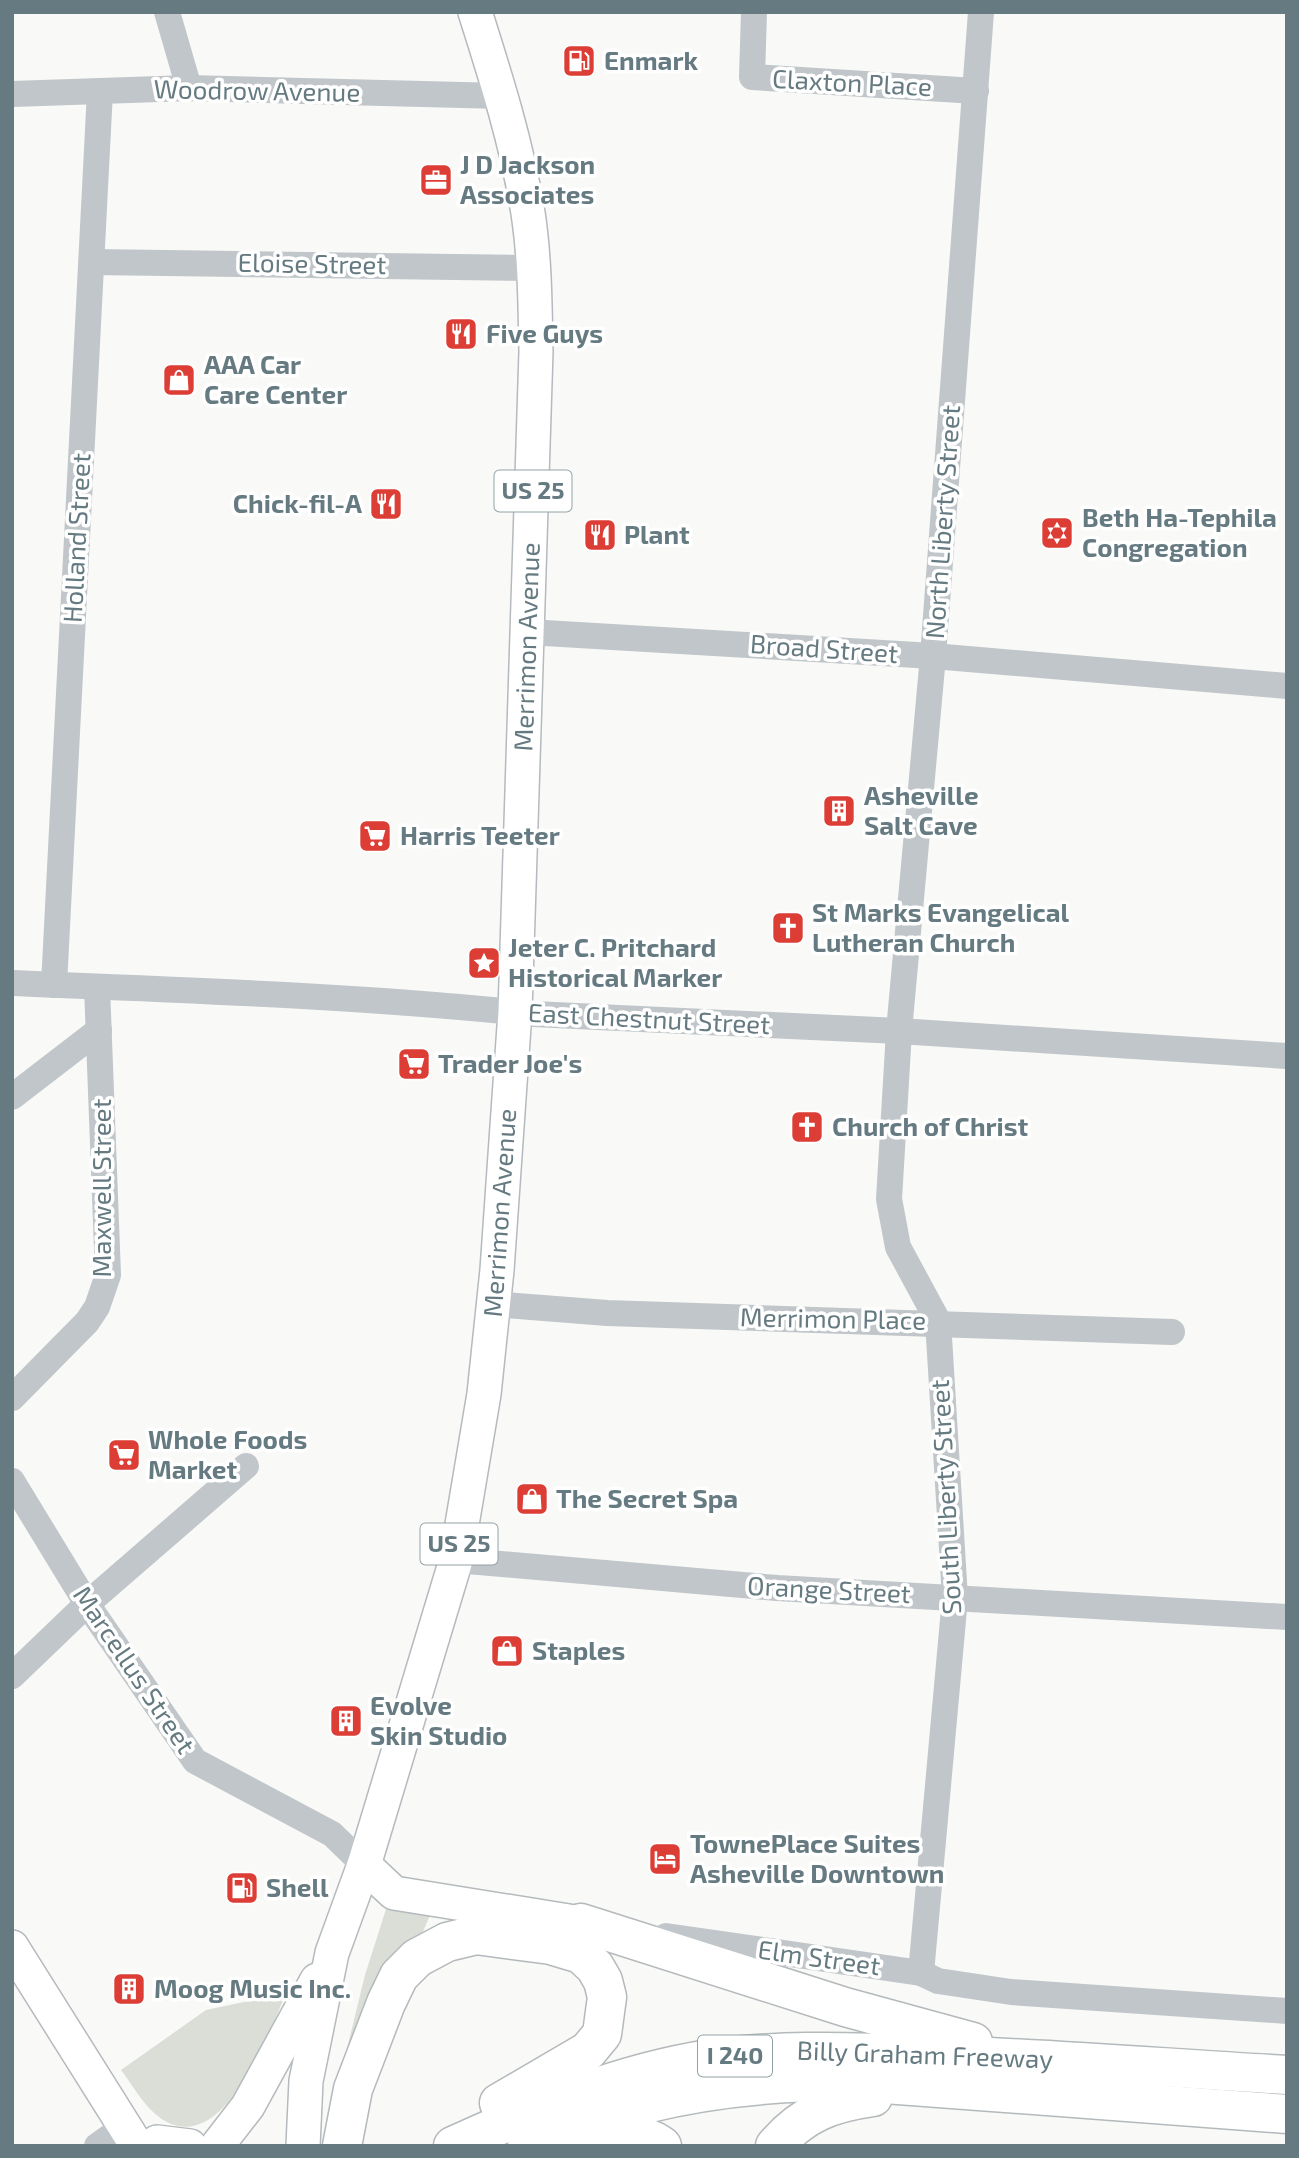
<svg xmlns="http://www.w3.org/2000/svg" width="1299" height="2158" font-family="'Exo 2',sans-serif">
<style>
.green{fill:#daded6}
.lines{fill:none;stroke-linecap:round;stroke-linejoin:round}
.major-casing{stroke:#b4babd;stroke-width:36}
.highway-casing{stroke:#b4b9bc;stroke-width:41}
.minor{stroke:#c0c6c9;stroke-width:26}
.major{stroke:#fff;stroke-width:33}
.highway{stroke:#fff;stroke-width:38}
.labels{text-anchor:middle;stroke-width:7;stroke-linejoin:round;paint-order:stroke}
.shield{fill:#fff;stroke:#93a2a7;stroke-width:2}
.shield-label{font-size:24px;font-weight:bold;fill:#657a81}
.poi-label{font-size:26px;font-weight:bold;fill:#657a81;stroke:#fff;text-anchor:start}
.street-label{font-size:26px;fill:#657a81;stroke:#fff}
</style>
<rect width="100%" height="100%" fill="#f9f9f7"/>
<g class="green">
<polygon points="388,1903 431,1913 421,1936 342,2069 365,1975"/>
<path d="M286,1993C270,2032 225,2152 167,2122C147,2112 134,2087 121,2070L206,2010Z"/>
</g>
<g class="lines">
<defs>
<g id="major">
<polyline points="364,1865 394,1893 581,1923"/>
<polyline points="12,1947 137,2146"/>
<polyline points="157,2142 190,2146"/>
<polyline points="217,2146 248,2106 317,1980"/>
<path d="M303,2146L306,2081L332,1953L364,1865L456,1560L484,1394L497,1270L515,1012L536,351C535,305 535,259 528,213C517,144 496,78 475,12"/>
</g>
<g id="highway">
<polyline points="581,1923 845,2007 973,2042"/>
<path d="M582,2142C607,2133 639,2129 662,2146"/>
<polyline points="342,2146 353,2089 386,2003 399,1976 417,1958 447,1942 476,1935 551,1945 581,1954 595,1967 603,1981 607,1997 602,2034 588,2051 499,2103"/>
<path d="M453,2146C534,2109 619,2073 709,2059C780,2049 849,2052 921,2054C1043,2058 1165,2068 1287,2075"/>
<path d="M527,2146C629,2097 746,2080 858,2082L1287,2114"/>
<path d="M775,2146C803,2113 831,2103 873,2097"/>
</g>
</defs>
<use href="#major" class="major-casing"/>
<use href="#highway" class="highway-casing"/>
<g class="minor">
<polyline points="167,12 189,88"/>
<polyline points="754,12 752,77 976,91"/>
<polyline points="12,94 189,88 502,96"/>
<polyline points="92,262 533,268"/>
<polyline points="528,632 933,656 1287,686"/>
<path d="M12,983C186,990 361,996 533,1014L899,1031L1287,1056"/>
<polyline points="54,985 100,91"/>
<polyline points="12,1097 99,1030"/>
<polyline points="493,1304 607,1313 1172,1332"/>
<polyline points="12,1398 87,1322 97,1307 108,1275 97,987"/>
<polyline points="12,1481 87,1604 195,1761 332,1834 364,1865"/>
<polyline points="456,1560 777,1588 1287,1617"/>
<polyline points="12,1676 87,1604 246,1466"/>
<polyline points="666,1936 921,1973 938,1981 1011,1992 1287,2011"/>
<polyline points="921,1973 955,1598 938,1321 898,1247 889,1199 899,1031 933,656 981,12"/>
<polyline points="97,2146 124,2127"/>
</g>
<use href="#major" class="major"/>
<use href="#highway" class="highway"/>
</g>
<defs>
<symbol id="fuel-square" viewBox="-11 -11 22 22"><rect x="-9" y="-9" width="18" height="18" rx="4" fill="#dc3d34" stroke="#fff"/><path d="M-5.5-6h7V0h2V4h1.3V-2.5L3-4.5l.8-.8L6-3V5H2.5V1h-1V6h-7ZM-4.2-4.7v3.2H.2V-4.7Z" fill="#fff"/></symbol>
<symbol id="office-square" viewBox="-11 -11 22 22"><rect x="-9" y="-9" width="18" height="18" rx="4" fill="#dc3d34" stroke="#fff"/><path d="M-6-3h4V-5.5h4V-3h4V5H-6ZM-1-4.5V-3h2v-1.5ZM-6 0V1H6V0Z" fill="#fff"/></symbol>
<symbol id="restaurant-square" viewBox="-11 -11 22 22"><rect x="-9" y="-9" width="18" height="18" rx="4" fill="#dc3d34" stroke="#fff"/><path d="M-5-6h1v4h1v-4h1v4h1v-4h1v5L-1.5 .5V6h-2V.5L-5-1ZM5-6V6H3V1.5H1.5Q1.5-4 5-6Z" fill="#fff"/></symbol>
<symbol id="shop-square" viewBox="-11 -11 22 22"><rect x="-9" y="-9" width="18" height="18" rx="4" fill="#dc3d34" stroke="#fff"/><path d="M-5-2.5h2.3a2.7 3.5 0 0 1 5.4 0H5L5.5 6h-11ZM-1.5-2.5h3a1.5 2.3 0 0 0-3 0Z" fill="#fff"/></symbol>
<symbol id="synagogue-square" viewBox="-11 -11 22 22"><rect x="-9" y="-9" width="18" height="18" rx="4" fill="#dc3d34" stroke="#fff"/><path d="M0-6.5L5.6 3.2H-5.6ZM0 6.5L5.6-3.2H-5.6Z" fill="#fff"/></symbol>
<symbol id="building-square" viewBox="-11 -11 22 22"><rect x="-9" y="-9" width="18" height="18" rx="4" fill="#dc3d34" stroke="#fff"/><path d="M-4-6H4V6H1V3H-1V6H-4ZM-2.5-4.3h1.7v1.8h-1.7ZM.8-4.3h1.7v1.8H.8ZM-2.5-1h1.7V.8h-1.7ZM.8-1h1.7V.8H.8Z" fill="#fff"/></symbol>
<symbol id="supermarket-square" viewBox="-11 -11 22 22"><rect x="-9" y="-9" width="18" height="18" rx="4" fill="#dc3d34" stroke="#fff"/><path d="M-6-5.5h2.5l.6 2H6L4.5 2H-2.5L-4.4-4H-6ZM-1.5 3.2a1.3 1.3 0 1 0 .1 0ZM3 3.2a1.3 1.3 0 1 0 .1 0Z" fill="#fff"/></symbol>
<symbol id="church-square" viewBox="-11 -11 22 22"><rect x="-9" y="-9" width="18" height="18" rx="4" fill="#dc3d34" stroke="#fff"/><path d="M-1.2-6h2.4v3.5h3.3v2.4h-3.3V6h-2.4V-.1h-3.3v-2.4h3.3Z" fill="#fff"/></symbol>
<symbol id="sight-square" viewBox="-11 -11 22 22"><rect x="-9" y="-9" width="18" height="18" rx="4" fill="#dc3d34" stroke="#fff"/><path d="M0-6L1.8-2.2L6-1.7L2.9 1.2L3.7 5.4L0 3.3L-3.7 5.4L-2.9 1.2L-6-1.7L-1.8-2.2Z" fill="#fff"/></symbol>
<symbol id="hotel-square" viewBox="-11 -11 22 22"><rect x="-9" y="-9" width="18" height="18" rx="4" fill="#dc3d34" stroke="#fff"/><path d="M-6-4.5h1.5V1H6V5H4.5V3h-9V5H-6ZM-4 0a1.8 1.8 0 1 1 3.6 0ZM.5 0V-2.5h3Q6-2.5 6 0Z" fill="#fff"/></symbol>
</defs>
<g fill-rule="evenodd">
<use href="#fuel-square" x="560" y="42" width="38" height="38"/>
<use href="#office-square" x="417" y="161" width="38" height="38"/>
<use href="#restaurant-square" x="442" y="315" width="38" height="38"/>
<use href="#shop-square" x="160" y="361" width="38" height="38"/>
<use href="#restaurant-square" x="367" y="485" width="38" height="38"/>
<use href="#synagogue-square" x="1038" y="514" width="38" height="38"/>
<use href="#restaurant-square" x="581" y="516" width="38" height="38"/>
<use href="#building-square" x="820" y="792" width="38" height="38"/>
<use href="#supermarket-square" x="356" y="817" width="38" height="38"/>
<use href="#church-square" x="769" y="909" width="38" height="38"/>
<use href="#sight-square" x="465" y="944" width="38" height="38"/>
<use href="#supermarket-square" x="395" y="1045" width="38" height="38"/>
<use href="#church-square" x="788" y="1108" width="38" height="38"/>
<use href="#supermarket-square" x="105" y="1436" width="38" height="38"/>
<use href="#shop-square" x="513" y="1480" width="38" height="38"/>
<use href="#shop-square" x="488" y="1632" width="38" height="38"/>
<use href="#building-square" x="327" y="1702" width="38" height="38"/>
<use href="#hotel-square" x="646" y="1840" width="38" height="38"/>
<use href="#fuel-square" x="223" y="1869" width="38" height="38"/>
<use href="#building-square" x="110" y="1970" width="38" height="38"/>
</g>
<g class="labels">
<g class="shield">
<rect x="494.5" y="470.5" width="77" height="41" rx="5"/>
<rect x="420.5" y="1523.5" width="77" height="41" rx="5"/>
<rect x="698" y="2035.5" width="74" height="41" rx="5"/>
</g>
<g class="shield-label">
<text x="533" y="499">US 25</text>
<text x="459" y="1552">US 25</text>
<text x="735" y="2064">I 240</text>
</g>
<g class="poi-label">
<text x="604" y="70">Enmark</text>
<text x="460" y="174">J D Jackson<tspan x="460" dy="30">Associates</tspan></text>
<text x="486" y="343">Five Guys</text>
<text x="204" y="374">AAA Car<tspan x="204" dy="30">Care Center</tspan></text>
<text x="362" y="513" text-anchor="end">Chick-fil-A</text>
<text x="1082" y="527">Beth Ha-Tephila<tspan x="1082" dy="30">Congregation</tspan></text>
<text x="624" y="544">Plant</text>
<text x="864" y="805">Asheville<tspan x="864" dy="30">Salt Cave</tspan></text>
<text x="400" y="845">Harris Teeter</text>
<text x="812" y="922">St Marks Evangelical<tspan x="812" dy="30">Lutheran Church</tspan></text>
<text x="508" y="957">Jeter C. Pritchard<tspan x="508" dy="30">Historical Marker</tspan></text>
<text x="438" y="1073">Trader Joe's</text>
<text x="832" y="1136">Church of Christ</text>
<text x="148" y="1449">Whole Foods<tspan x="148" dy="30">Market</tspan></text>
<text x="556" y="1508">The Secret Spa</text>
<text x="532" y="1660">Staples</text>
<text x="370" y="1715">Evolve<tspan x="370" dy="30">Skin Studio</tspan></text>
<text x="690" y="1853">TownePlace Suites<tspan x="690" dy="30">Asheville Downtown</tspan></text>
<text x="266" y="1897">Shell</text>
<text x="154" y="1998">Moog Music Inc.</text>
</g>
<g class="street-label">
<text transform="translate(852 83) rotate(3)" y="9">Claxton Place</text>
<text transform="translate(257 91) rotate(1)" y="9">Woodrow Avenue</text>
<text transform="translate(312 264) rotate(1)" y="9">Eloise Street</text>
<text transform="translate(943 522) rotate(-86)" y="9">North Liberty Street</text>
<text transform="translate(77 538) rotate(-87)" y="9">Holland Street</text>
<text transform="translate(527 647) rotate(-88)" y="9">Merrimon Avenue</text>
<text transform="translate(824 649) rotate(4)" y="9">Broad Street</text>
<text transform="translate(649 1019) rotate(3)" y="9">East Chestnut Street</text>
<text transform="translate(102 1188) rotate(-90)" y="9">Maxwell Street</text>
<text transform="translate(500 1213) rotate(-86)" y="9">Merrimon Avenue</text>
<text transform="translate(833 1319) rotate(1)" y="9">Merrimon Place</text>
<text transform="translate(946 1497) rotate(-93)" y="9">South Liberty Street</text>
<text transform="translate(829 1590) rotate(3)" y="9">Orange Street</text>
<text transform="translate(134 1670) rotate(56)" y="9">Marcellus Street</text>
<text transform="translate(819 1958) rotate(8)" y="9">Elm Street</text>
<text transform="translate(925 2055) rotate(2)" y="9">Billy Graham Freeway</text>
</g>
</g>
<rect width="1299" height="2158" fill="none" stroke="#657a81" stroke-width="28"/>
</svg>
